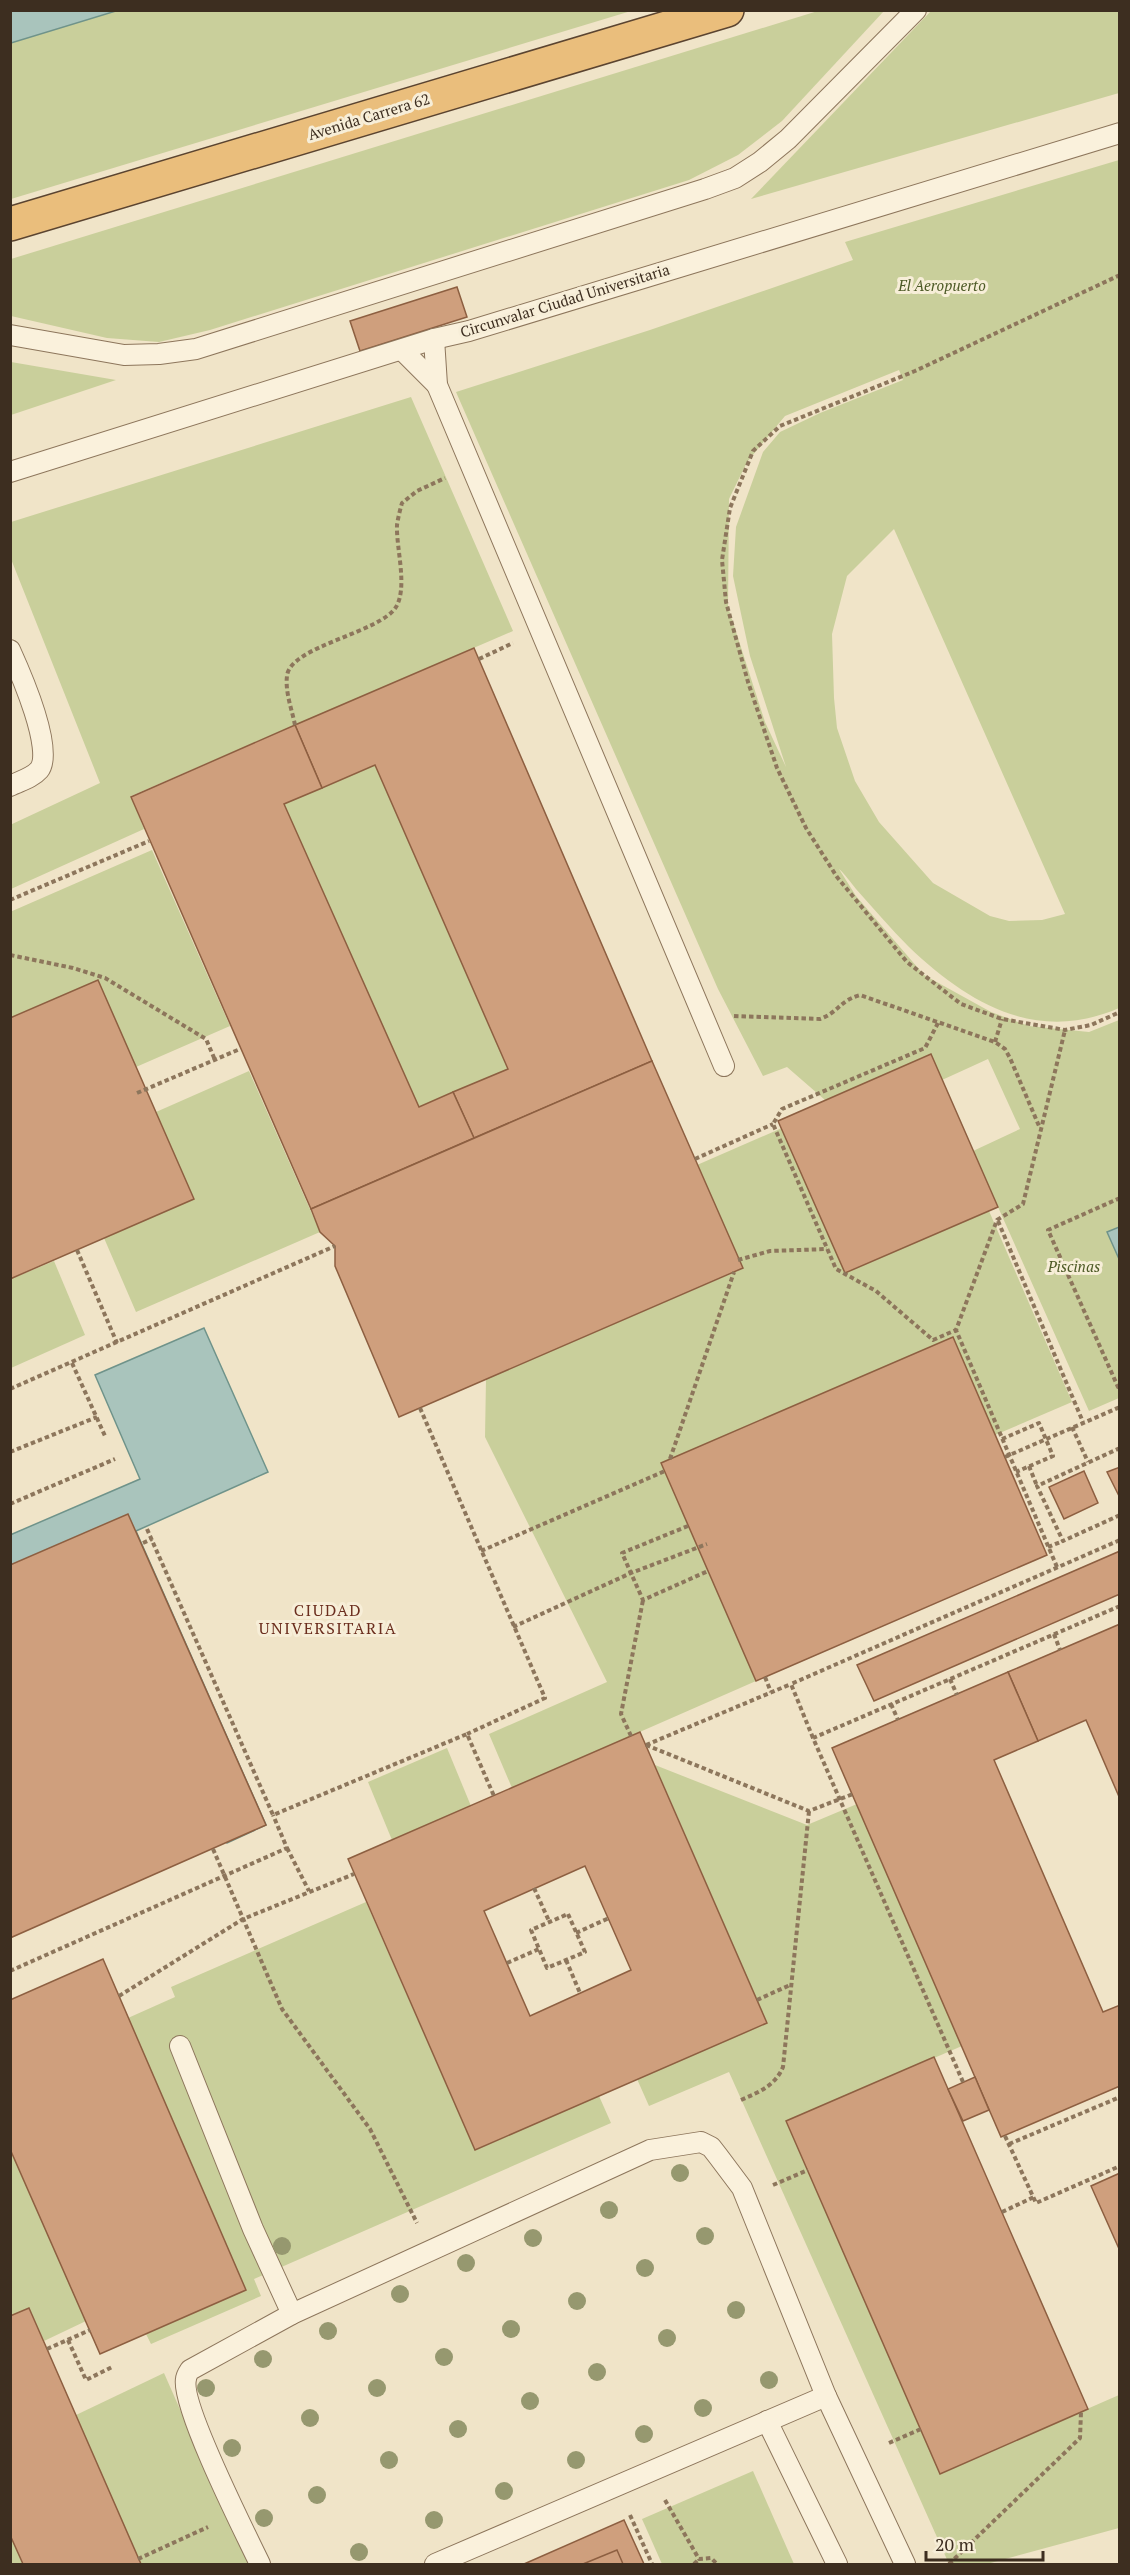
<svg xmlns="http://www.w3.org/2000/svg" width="1130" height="2575" font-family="'PT Serif',serif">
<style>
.green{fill:#c9cf9b;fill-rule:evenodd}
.water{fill:#a9c4bc;stroke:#6f938a;stroke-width:1.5}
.building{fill:#cf9f7d;stroke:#8d5f41;stroke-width:1.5;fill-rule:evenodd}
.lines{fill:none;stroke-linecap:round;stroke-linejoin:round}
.service-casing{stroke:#8d765c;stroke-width:22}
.trunk-casing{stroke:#5b4430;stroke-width:36}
.path{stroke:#8d765c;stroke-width:4;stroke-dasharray:4.5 3;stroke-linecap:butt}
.service{stroke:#faf1dc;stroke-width:20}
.trunk{stroke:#eabe7c;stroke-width:33}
.tree{fill:#96986f}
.labels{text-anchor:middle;stroke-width:6;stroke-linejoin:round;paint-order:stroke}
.street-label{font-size:15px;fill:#3d2e20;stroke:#f7eed8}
.park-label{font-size:15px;font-style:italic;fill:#4d5a26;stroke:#f7eed8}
.neighbourhood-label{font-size:16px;letter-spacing:1.5px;fill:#6b2e1e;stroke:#f7eed8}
</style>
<rect width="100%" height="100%" fill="#f0e4c8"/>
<g class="green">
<polygon points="116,10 631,10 631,11 11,199 11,43"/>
<polygon points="821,10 884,11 782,121 738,155 689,180 210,330 159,342 107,338 11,316 11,259"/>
<polygon points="931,11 1119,11 1119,93 751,199"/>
<path d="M1119,160V1008C1037,1044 969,1004 909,947C891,929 874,909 856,889C851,883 845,874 839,869L856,896L924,975L991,1012L1029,1026L1089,1032L1119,1020V1227L1108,1232L1119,1259V1398L1089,1411L973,1151L1020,1129L988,1059L942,1080L931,1055L825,1100L787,1067L763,1076L718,989L456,392L650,330L853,260L845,242ZM899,370L903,380L820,413L780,432L763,452L736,527L733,576L750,656L786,767L765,722L728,607L729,499L747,462L785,416ZM894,529L1065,914L1042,920L1009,921L990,916L933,883L879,822L855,781L837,728L834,698L832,634L847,576Z"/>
<polygon points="11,362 116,380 11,415"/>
<polygon points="411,397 513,631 131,796 144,829 11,889 10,825 100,783 11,559 11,522"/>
<polygon points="375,765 508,1069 419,1107 284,804"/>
<polygon points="152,850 230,1026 136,1067 98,980 11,1018 10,912"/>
<polygon points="249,1071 320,1232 136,1312 104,1238 194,1199 156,1112"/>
<polygon points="782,1128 845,1273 989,1211 1072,1402 995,1435 953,1337 661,1463 756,1681 512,1788 489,1734 607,1682 485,1437 486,1379 742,1269 697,1165"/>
<polygon points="54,1261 85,1335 11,1368 11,1279"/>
<polygon points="447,1748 471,1806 392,1840 368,1782"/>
<polygon points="655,1765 807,1825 857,1804 962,2046 787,2121 940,2473 1119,2395 1119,2528 987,2564 949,2564 729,2072 649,2106 637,2079 767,2023"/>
<polygon points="366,1902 475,2150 599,2096 611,2123 254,2279 261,2296 151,2344 146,2334 246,2290 128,2018 175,1997 171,1987"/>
<polygon points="10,2149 86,2321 44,2341 29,2308 11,2316"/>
<polygon points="164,2373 248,2564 11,2564 11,2459 76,2415"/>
<polygon points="753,2471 794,2564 662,2564 642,2519"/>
</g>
<g class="water">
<polygon points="11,10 116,10 116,11 11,43"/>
<polygon points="1119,1227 1119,1259 1107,1232"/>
<polygon points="204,1328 268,1472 136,1531 266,1825 227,1843 98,1547 11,1585 10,1535 140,1479 95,1375"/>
</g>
<g class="building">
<polygon points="457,287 467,317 360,351 350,321"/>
<polygon points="474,648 652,1061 474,1138 453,1092 508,1069 375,765 322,788 295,725"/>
<polygon points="295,725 322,788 284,804 419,1107 453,1092 474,1138 311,1209 131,797"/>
<polygon points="98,980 194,1199 10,1279 10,1018"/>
<polygon points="931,1054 998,1207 845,1273 778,1121"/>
<polygon points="652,1061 743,1268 399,1417 335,1266 335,1246 320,1232 311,1209"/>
<polygon points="953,1337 1047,1555 756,1681 661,1463"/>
<polygon points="1120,1467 1120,1498 1107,1472"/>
<polygon points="1084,1471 1098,1503 1064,1519 1049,1487"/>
<polygon points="128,1514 266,1825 10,1938 10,1565"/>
<polygon points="1120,1551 1120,1594 874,1701 857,1665"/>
<polygon points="1120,1624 1120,1799 1086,1720 1038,1741 1008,1672"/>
<polygon points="1008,1672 1038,1741 994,1760 1103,2012 1120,2005 1120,2086 1001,2137 832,1748"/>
<path d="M640,1732L767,2023L475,2150L348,1859ZM585,1866L631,1970L530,2016L484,1911Z"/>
<polygon points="103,1959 246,2290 100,2354 10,2149 10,2000"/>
<polygon points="934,2057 1088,2409 940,2474 786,2121"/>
<polygon points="975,2077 989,2110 963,2121 948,2089"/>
<polygon points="1120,2173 1120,2251 1091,2186"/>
<polygon points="29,2308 47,2349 141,2564 23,2564 10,2535 10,2316"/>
<polygon points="624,2520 644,2564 524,2564"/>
<polygon points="617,2550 623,2564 583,2564"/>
</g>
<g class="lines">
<defs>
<g id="service">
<polyline points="10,335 124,355 159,354 196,349 705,189 735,178 760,162 788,139 916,10"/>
<polyline points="434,339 437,385 724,1066"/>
<polyline points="402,350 437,385"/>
<polyline points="10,472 434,339 469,331 1120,133"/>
<path d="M10,650C20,672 55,751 39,770C32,778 20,781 10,786"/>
<polyline points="180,2046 253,2229 292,2314"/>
<polyline points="826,2396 905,2564"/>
<polyline points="767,2421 837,2564"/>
<path d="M260,2564C246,2535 180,2404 186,2379C186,2376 188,2373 190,2370L292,2314L650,2150L701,2142L711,2147L718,2156L742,2188L826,2396L435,2564"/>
</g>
<polyline id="trunk" points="10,224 727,10"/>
</defs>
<use href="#service" class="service-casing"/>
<use href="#trunk" class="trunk-casing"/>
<g class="path">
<polyline points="1120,275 915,371 780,426 753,451 730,508 722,560 726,602 748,682 777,768 806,828 837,877 907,962 961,1004 1002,1019 1065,1030 1091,1025 1120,1012"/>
<polyline points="479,659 513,643"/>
<path d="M295,725C292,710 285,692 287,676C290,646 380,633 396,607C408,587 396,548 397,525C398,518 400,510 402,503L417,491L445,478"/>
<polyline points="10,900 149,841"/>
<polyline points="10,955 73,968 105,978 206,1039 215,1060"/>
<path d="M734,1016L820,1019C839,1012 839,1001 860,995L995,1042L1005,1049L1010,1058L1039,1126"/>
<polyline points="938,1023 925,1048 782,1109 773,1124 836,1269 876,1291 933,1340 956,1330"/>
<polyline points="995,1042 1002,1019"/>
<polyline points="137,1093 240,1049"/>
<polyline points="695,1159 773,1124"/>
<polyline points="1120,1198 1048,1230 1118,1387 1120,1386"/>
<polyline points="998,1221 1083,1422"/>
<polyline points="77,1250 117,1343"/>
<polyline points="738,1260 770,1251 827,1249"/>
<polyline points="72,1363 105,1436"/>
<polyline points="10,1389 335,1246"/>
<polyline points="420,1408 545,1698 467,1734"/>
<polyline points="1072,1427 1088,1462"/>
<polyline points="1002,1439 1039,1423 1053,1456 1016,1472"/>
<polyline points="1120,1448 1037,1486 1063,1541 1120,1515"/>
<polyline points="10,1452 97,1417"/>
<polyline points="1005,1457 1120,1407"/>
<polyline points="670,1459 734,1272"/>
<polyline points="1029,1466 1037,1486"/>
<polyline points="10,1504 115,1459"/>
<polyline points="688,1526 622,1553 643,1600 708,1571"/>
<polyline points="147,1529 273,1815 467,1734 494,1796"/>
<polyline points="143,1543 152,1539"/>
<polyline points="1048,1547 1063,1541"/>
<polyline points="481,1551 665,1471"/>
<polyline points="1057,1567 956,1330 997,1220 1023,1204 1065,1030"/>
<polyline points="513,1627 631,1573 707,1544"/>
<polyline points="1054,1634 1060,1650"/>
<polyline points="765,1677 771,1692"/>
<polyline points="950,1679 957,1695"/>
<polyline points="891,1704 898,1720"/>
<polyline points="631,1736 621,1714 643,1600"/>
<polyline points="813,1738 791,1684 1120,1540"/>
<polyline points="646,1745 809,1811 853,1794"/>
<polyline points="646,1745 791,1684"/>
<polyline points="287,1848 309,1891"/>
<polyline points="213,1849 282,2009 370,2129 417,2223"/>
<polyline points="534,1888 549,1921"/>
<polygon points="568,1914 585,1952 547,1968 531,1930"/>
<polyline points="576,1933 609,1918"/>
<polyline points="566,1960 580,1993"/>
<polyline points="507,1963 539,1949"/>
<polyline points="10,1971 287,1848 273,1815"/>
<polyline points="119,1996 243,1919 354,1874"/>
<polyline points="757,2000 790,1985"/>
<polyline points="963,2082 813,1738 1120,1606"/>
<path d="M741,2100C759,2092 775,2086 783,2067L809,1811"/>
<polyline points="1005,2136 1036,2203 1120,2166"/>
<polyline points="1009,2144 1120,2097"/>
<polyline points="773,2185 808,2170"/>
<polyline points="1002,2212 1034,2197"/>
<polyline points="68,2340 86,2380 112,2367"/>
<polyline points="47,2349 90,2330"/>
<polyline points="889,2443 921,2429"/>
<polyline points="665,2500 699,2559 711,2558 717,2564"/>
<polyline points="630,2515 652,2564"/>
<polyline points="138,2559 208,2527"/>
<polyline points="694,2564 699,2559"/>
<polyline points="949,2564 1080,2438 1081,2412"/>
</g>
<use href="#service" class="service"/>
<use href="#trunk" class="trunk"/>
</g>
<g class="tree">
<circle cx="680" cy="2173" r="9"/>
<circle cx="609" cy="2210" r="9"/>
<circle cx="705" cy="2236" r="9"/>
<circle cx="533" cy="2238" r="9"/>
<circle cx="282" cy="2246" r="9"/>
<circle cx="466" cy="2263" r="9"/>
<circle cx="645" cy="2268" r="9"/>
<circle cx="400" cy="2294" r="9"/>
<circle cx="577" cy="2301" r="9"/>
<circle cx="736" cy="2310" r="9"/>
<circle cx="511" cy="2329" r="9"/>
<circle cx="328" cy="2331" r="9"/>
<circle cx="667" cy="2338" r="9"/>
<circle cx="444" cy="2357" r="9"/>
<circle cx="263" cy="2359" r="9"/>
<circle cx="597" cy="2372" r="9"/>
<circle cx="769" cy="2380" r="9"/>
<circle cx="206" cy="2388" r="9"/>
<circle cx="377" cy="2388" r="9"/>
<circle cx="530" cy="2401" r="9"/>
<circle cx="703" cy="2408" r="9"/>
<circle cx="310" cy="2418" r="9"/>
<circle cx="458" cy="2429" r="9"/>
<circle cx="644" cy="2434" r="9"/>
<circle cx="232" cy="2448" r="9"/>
<circle cx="389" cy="2460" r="9"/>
<circle cx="576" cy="2460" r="9"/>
<circle cx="504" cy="2491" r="9"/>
<circle cx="317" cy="2495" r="9"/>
<circle cx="264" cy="2518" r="9"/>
<circle cx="434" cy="2520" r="9"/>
<circle cx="359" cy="2552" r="9"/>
</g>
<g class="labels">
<g class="street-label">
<text transform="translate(369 117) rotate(-17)" y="5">Avenida Carrera 62</text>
<text transform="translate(565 301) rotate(-17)" y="5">Circunvalar Ciudad Universitaria</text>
</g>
<g class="park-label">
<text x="942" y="291">El Aeropuerto</text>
<text x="1074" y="1272">Piscinas</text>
</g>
<g class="neighbourhood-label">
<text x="328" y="1616">CIUDAD<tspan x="328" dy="18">UNIVERSITARIA</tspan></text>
</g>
</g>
<rect width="1130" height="2575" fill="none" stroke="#3d2e20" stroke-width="24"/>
<path d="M926 2551v9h117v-9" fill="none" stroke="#3d2e20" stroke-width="3"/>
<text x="935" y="2551" font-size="18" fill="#3d2e20" stroke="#f7eed8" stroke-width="4.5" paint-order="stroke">20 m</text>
</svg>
